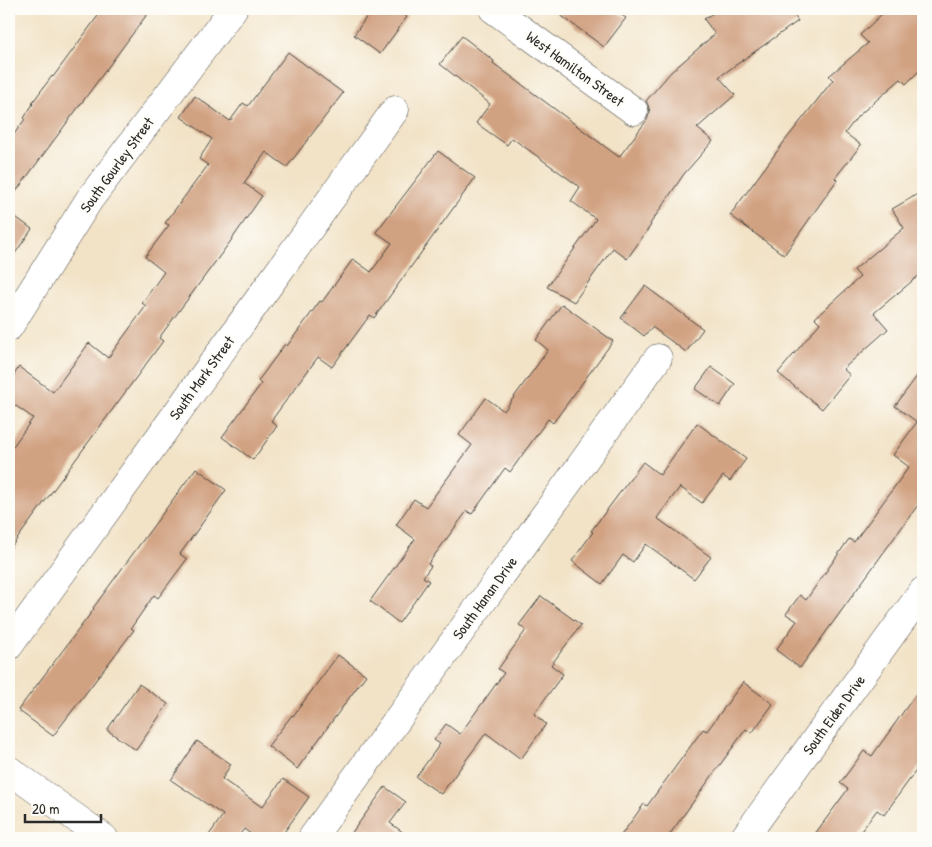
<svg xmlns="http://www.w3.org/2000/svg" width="932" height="847" font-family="'Patrick Hand',sans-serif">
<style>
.building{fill:#d1a282}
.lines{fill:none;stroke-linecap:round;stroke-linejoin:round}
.minor-casing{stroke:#494742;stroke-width:29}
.minor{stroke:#fff;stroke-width:28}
.labels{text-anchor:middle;stroke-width:4;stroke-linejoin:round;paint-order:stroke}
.street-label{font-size:15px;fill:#2b2b2b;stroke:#fdfcf7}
</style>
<rect width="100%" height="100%" fill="#fdfcf7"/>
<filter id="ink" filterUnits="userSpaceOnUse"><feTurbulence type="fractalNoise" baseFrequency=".02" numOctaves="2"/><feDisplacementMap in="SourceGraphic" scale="10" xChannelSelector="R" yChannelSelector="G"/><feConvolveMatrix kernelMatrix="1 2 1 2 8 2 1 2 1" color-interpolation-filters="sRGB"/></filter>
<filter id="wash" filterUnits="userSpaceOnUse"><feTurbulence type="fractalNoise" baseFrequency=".0096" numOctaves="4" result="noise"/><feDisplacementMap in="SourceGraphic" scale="20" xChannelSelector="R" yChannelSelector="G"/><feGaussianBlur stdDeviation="1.12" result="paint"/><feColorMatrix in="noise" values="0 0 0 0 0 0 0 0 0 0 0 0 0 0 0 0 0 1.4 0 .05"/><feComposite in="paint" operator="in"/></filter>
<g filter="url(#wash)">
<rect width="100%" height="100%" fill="#f2e3c7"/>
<g id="blocks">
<g class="building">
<polygon points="103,9 151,9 9,201 9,141 25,119 24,118 33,104 32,103 52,76 53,77"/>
<polygon points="372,9 396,9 407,17 380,54 354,35"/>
<polygon points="552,9 613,9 626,18 604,47"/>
<polygon points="719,9 790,9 798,21 719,77 735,95 697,128 713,141 684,174 650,224 651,225 627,259 613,248 574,302 547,287 596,219 571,201 580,187 512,138 507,145 476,123 490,104 440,64 462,36 494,61 493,63 619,157 647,120 650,112 648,105 646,101 671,72 715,34 704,19"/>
<polygon points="887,9 923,9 923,67 906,84 901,79 858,116 845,133 861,145 835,178 837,180 784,255 730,215 784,142 833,80 829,76 868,43 860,35"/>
<polygon points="288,52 343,93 287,167 266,152 244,183 262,196 230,242 159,338 163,341 9,550 9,452 33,418 9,401 9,382 19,367 53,392 89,343 108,358 146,306 142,303 164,272 145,257 169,225 165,223 208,165 199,159 212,139 181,117 195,96 230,121 243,103 248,106"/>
<polygon points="438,151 475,178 374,318 370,315 332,367 318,357 271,421 277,426 253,460 222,437 261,384 258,381 285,344 287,346 320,301 322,302 353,259 371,272 392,243 376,232"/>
<polygon points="923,191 923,272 874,313 888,329 843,369 850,375 822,409 778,373 820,323 815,318 860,277 854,270 904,228 892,209"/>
<polygon points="9,212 32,229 9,262"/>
<polygon points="645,286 703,329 686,352 652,327 644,336 621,318"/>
<polygon points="562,304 613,341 553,423 548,419 510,472 505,468 472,514 467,511 428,564 431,566 423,577 429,581 399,623 370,601 415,539 396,525 414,499 426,507 472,445 459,435 486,398 504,411 548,350 536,340"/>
<polygon points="711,367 735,384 720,406 695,389"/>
<polygon points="923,368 923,498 800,668 776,650 797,621 786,614 800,595 806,600 849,539 854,542 909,467 893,455 917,422 895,406"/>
<polygon points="697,423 746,459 730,481 723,476 702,503 680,487 657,518 711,557 694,579 646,544 633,562 623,555 602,584 572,561 593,532 591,531 643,462 660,475"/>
<polygon points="196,468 226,490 180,554 187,559 158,598 154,595 131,628 134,630 53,736 18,710 94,609 93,608"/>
<polygon points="541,596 581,625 551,665 563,674 534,714 546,724 521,759 486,733 441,794 416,777 440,744 434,740 446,724 460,734 504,673 498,669 526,630 519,625"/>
<polygon points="338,655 366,675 297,769 268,746 292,715 293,716"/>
<polygon points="743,682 773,704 752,733 746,729 667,838 619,838 644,804 647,806 703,729 707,731"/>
<polygon points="139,684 168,704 136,750 107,730"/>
<polygon points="923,684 923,761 884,815 877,810 856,838 812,838 848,789 840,783 864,751 872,756"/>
<polygon points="197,741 231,764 222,779 262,807 283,779 309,797 280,838 256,838 244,829 237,838 207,838 223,815 171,780"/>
<polygon points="385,787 406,802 390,823 411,838 348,838"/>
</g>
</g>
</g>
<g filter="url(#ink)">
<use href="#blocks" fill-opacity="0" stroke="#494742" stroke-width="1"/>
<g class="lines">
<defs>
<g id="minor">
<polyline points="493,9 634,111"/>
<polyline points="9,327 89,200 233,9"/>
<polyline points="9,646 395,110"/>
<polyline points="9,770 104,838"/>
<polyline points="312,838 658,358"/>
<polyline points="744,838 923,591"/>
</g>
</defs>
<use href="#minor" class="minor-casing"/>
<use href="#minor" class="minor"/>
</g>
</g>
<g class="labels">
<g class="street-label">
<text transform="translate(575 69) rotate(36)" y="5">West Hamilton Street</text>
<text transform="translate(117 165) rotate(-54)" y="5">South Gourley Street</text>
<text transform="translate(202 378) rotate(-54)" y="5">South Mark Street</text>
<text transform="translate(485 598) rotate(-54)" y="5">South Hanan Drive</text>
<text transform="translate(834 715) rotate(-54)" y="5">South Eiden Drive</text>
</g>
</g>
<rect width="932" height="847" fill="none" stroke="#fdfcf7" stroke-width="30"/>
<path d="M25 814v8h76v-8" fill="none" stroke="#2b2b2b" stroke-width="2.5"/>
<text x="32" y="814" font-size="15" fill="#2b2b2b" stroke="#fdfcf7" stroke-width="4" paint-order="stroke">20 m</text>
</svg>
